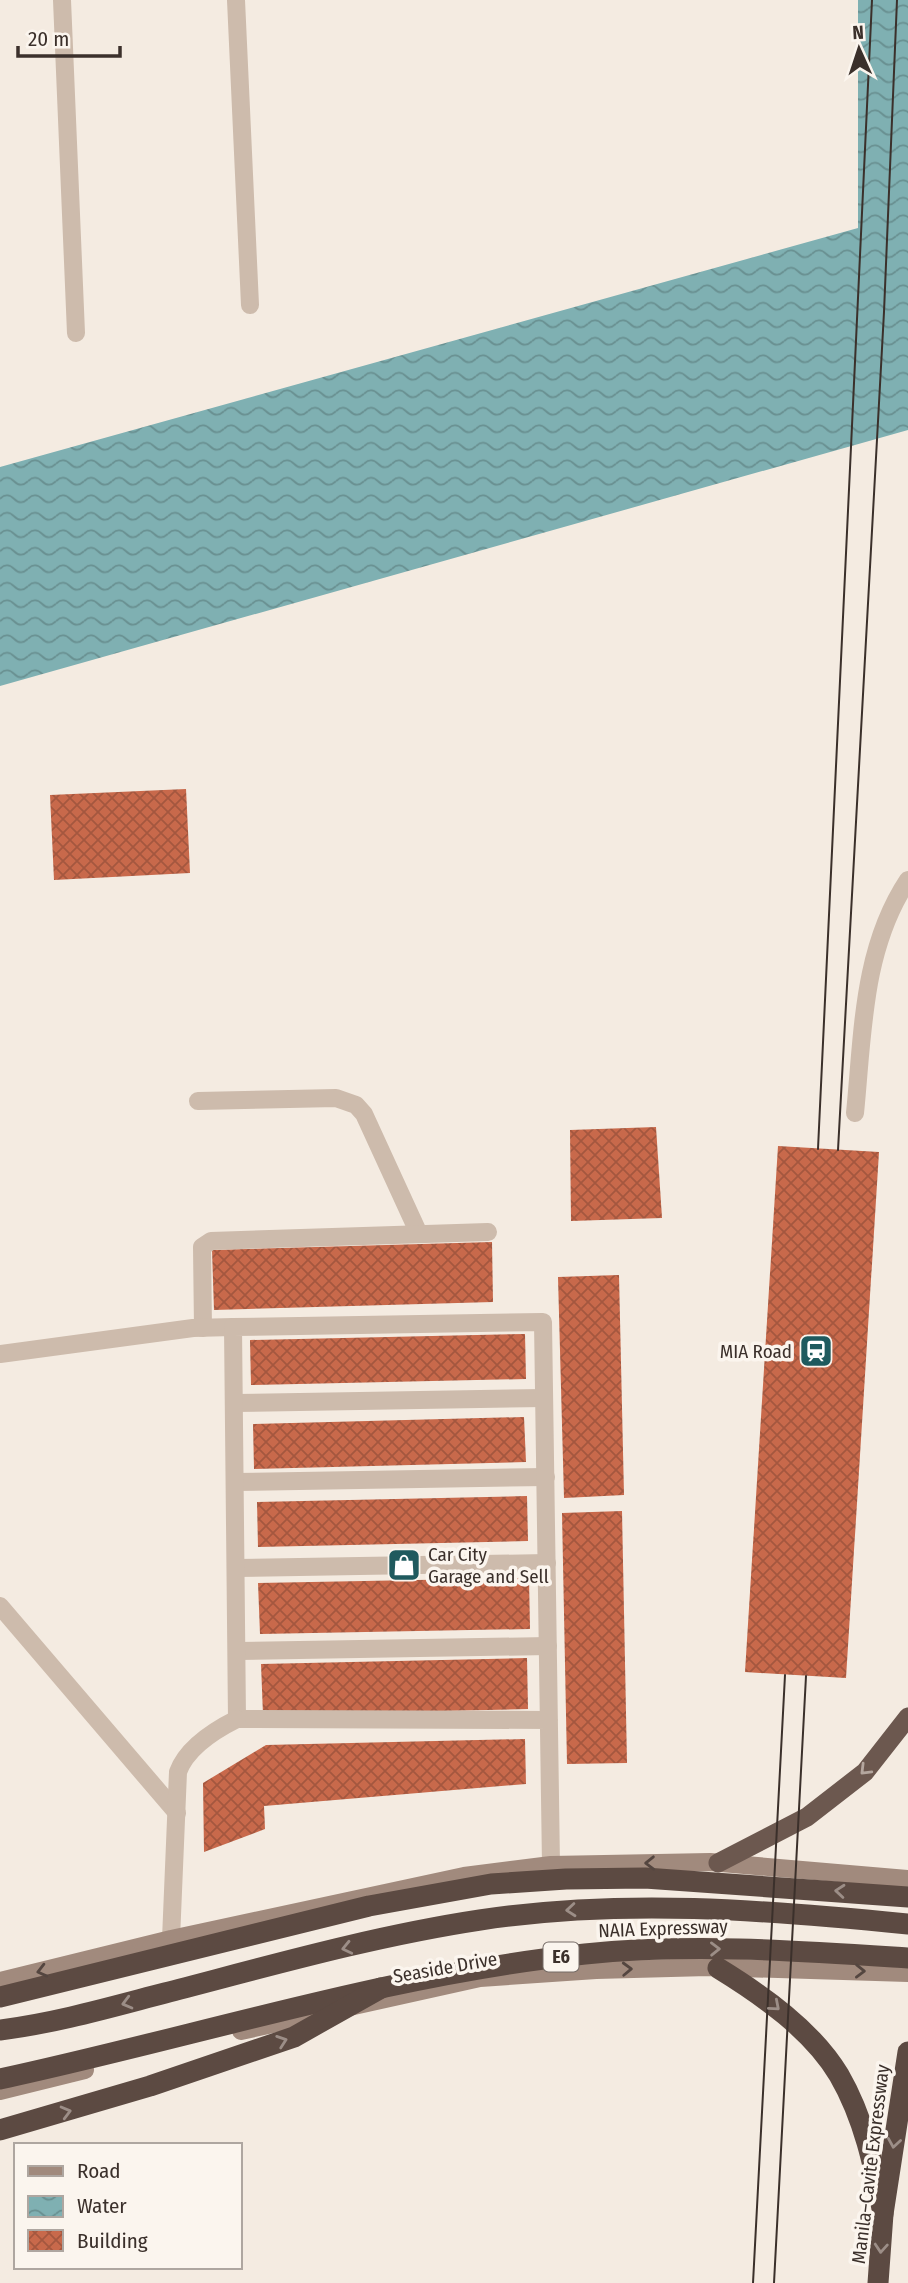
<svg xmlns="http://www.w3.org/2000/svg" width="908" height="2283" font-family="'Fira Sans Condensed',sans-serif">
<style>
.water{fill:url(#water-waves)}
.building{fill:url(#building-cross-hatch)}
.lines{fill:none;stroke-linecap:round;stroke-linejoin:round}
.service{stroke:#cdbbac;stroke-width:18}
.secondary{stroke:#a18a7d;stroke-width:18}
.trunk{stroke:#6c584f;stroke-width:19}
.motorway{stroke:#5c4a42;stroke-width:21}
.tram{stroke:#3b302b;stroke-width:2}
.motorway-bridge{stroke:#5c4a42;stroke-width:21}
.oneway{stroke:#b4a69e}
.oneway2{stroke:#544640}
.oneway3{stroke:#9c8e87}
.labels{text-anchor:middle;stroke-width:7;stroke-linejoin:round;paint-order:stroke}
.shield{fill:#fbf5ee;stroke:#756b66;stroke-width:2}
.shield-label{font-size:18px;font-weight:bold;fill:#3b302b}
.poi-label{font-size:19px;fill:#3b302b;stroke:#fbf5ee;text-anchor:end}
.street-label{font-size:19px;fill:#3b302b;stroke:#fbf5ee}
</style>
<defs>
<pattern id="water-waves" width="16" height="10" patternUnits="userSpaceOnUse" patternTransform="scale(1.75)"><rect width="16" height="10" fill="#7fb0b2"/><path d="M0 5q4-4 8 0t8 0" fill="none" stroke="#699091"/></pattern>
<pattern id="building-cross-hatch" width="8" height="8" patternUnits="userSpaceOnUse" patternTransform="scale(1.75)"><rect width="8" height="8" fill="#c8694b"/><path d="M0 0l8 8M0 8l8-8" fill="none" stroke="#a4573f"/></pattern>
</defs>
<rect width="100%" height="100%" fill="#f4ebe1"/>
<polygon class="water" points="858,0 908,0 908,430 0,686 0,467 858,228"/>
<g class="building">
<polygon points="186,789 190,873 54,880 50,795"/>
<polygon points="656,1127 662,1218 571,1221 570,1130"/>
<polygon points="778,1146 879,1152 846,1678 745,1672"/>
<polygon points="492,1242 493,1302 214,1310 212,1250"/>
<polygon points="619,1275 624,1495 564,1498 558,1277"/>
<polygon points="525,1334 526,1379 251,1385 250,1340"/>
<polygon points="524,1417 526,1462 254,1469 253,1424"/>
<polygon points="527,1496 528,1541 258,1547 257,1502"/>
<polygon points="622,1511 627,1763 567,1764 562,1513"/>
<polygon points="529,1578 530,1629 260,1634 258,1583"/>
<polygon points="527,1658 528,1709 263,1715 261,1664"/>
<polygon points="525,1739 526,1784 264,1806 265,1829 204,1852 203,1783 266,1745"/>
</g>
<g class="lines">
<g class="service">
<polyline points="62,0 76,333"/>
<polyline points="236,0 250,305"/>
<polyline points="198,1101 336,1098 356,1105 364,1114 419,1234"/>
<path d="M855,1113C863,1034 862,949 908,880"/>
<polyline points="203,1328 202,1247 211,1241 488,1232"/>
<polyline points="0,1354 193,1328 233,1327"/>
<polyline points="234,1403 544,1398"/>
<polyline points="235,1482 546,1477"/>
<polyline points="236,1568 547,1563"/>
<polyline points="0,1606 177,1813"/>
<polyline points="238,1651 548,1646"/>
<polyline points="549,1720 237,1719 233,1327 543,1322 551,1865"/>
<path d="M171,1939L178,1772C187,1747 215,1730 237,1719"/>
</g>
<g class="secondary">
<polyline points="0,1981 171,1939 464,1876 551,1865 710,1862 908,1879"/>
<polyline points="241,2031 480,1978 596,1970 708,1967 908,1973"/>
<polyline points="0,2091 85,2070"/>
</g>
<polyline class="trunk" points="718,1863 807,1817 865,1772 908,1717"/>
<g class="motorway">
<path d="M718,1968C762,1995 812,2030 839,2075C864,2118 874,2166 883,2214"/>
<polyline points="0,1997 369,1906 491,1884 566,1879 645,1878 908,1897"/>
<path d="M0,2030C56,2023 111,2007 165,1993C269,1966 374,1936 480,1920C623,1898 765,1910 908,1924"/>
<path d="M0,2079C195,2037 386,1975 585,1954C693,1943 801,1951 908,1958"/>
<polyline points="878,2283 883,2214 908,2052"/>
</g>
<g class="tram">
<polyline points="818,1149 872,0"/>
<polyline points="838,1150 884,312 897,0"/>
<polyline points="753,2283 785,1675"/>
<polyline points="774,2283 806,1676"/>
</g>
<polyline class="motorway-bridge" points="0,2130 150,2086 294,2037 381,1988"/>
</g>
<defs><path id="oneway-chevron" d="M-2-3.5L2.5 0L-2 3.5" fill="none" stroke-width="1.6" stroke-linecap="round" stroke-linejoin="round" transform="scale(1.75)"/></defs>
<use class="oneway" href="#oneway-chevron" transform="translate(865 1770) rotate(135)"/>
<g class="oneway2">
<use href="#oneway-chevron" transform="translate(650 1863) rotate(179)"/>
<use href="#oneway-chevron" transform="translate(627 1969) rotate(-2)"/>
<use href="#oneway-chevron" transform="translate(42 1971) rotate(166)"/>
<use href="#oneway-chevron" transform="translate(860 1971) rotate(1)"/>
</g>
<g class="oneway3">
<use href="#oneway-chevron" transform="translate(840 1891) rotate(-175)"/>
<use href="#oneway-chevron" transform="translate(571 1910) rotate(175)"/>
<use href="#oneway-chevron" transform="translate(347 1948) rotate(167)"/>
<use href="#oneway-chevron" transform="translate(715 1949) rotate(-1)"/>
<use href="#oneway-chevron" transform="translate(127 2003) rotate(165)"/>
<use href="#oneway-chevron" transform="translate(775 2006) rotate(41)"/>
<use href="#oneway-chevron" transform="translate(282 2041) rotate(-19)"/>
<use href="#oneway-chevron" transform="translate(66 2112) rotate(-15)"/>
<use href="#oneway-chevron" transform="translate(894 2143) rotate(99)"/>
<use href="#oneway-chevron" transform="translate(881 2248) rotate(94)"/>
</g>
<defs>
<symbol id="station-square" viewBox="-11 -11 22 22"><rect x="-9" y="-9" width="18" height="18" rx="4" fill="#1f5a5e" stroke="#fbf5ee"/><path d="M-3-6H3Q5-6 5-4V2Q5 4 3 4L4.5 6H3L1.5 4h-3L-3 6H-4.5L-3 4Q-5 4-5 2V-4Q-5-6-3-6ZM-3.5-4v3h7v-3ZM-3.5 1v1.5H-2V1ZM2 1v1.5H3.5V1Z" fill="#fff"/></symbol>
<symbol id="shop-square" viewBox="-11 -11 22 22"><rect x="-9" y="-9" width="18" height="18" rx="4" fill="#1f5a5e" stroke="#fbf5ee"/><path d="M-5-2.5h2.3a2.7 3.5 0 0 1 5.4 0H5L5.5 6h-11ZM-1.5-2.5h3a1.5 2.3 0 0 0-3 0Z" fill="#fff"/></symbol>
</defs>
<g fill-rule="evenodd">
<use href="#station-square" x="797" y="1332" width="38" height="38"/>
<use href="#shop-square" x="385" y="1546" width="38" height="38"/>
</g>
<g class="labels">
<rect class="shield" x="543.5" y="1942.5" width="35" height="29" rx="5"/>
<g class="shield-label">
<text x="561" y="1963">E6</text>
</g>
<g class="poi-label">
<text x="792" y="1358">MIA Road</text>
<text x="428" y="1561" text-anchor="start">Car City<tspan x="428" dy="22">Garage and Sell</tspan></text>
</g>
<g class="street-label">
<text transform="translate(663 1928) rotate(-2)" y="7">NAIA Expressway</text>
<text transform="translate(445 1967) rotate(-10)" y="7">Seaside Drive</text>
<text transform="translate(870 2164) rotate(-83)" y="7">Manila–Cavite Expressway</text>
</g>
</g>
<rect x="14" y="2143" width="228" height="126" fill="#fbf5ee" stroke="#aea6a0" stroke-width="2"/>
<rect x="28" y="2166" width="35" height="10" fill="#a18a7d" stroke="#aea6a0" stroke-width="2"/>
<text x="77" y="2178" font-size="21" fill="#3b302b">Road</text>
<rect x="28" y="2196" width="35" height="21" fill="url(#water-waves)" stroke="#aea6a0" stroke-width="2"/>
<text x="77" y="2213" font-size="21" fill="#3b302b">Water</text>
<rect x="28" y="2230" width="35" height="21" fill="url(#building-cross-hatch)" stroke="#aea6a0" stroke-width="2"/>
<text x="77" y="2248" font-size="21" fill="#3b302b">Building</text>
<g transform="translate(859 49) rotate(357)" stroke="#fbf5ee" stroke-width="5" paint-order="stroke">
<path d="M0-5L12 26L0 18L-12 26Z" fill="#3b302b"/>
<text y="-10" font-size="19" font-weight="bold" text-anchor="middle" fill="#3b302b">N</text>
</g>
<path d="M18 46v10h102v-10" fill="none" stroke="#3b302b" stroke-width="3.5"/>
<text x="28" y="46" font-size="21" fill="#3b302b" stroke="#fbf5ee" stroke-width="5" paint-order="stroke">20 m</text>
</svg>
